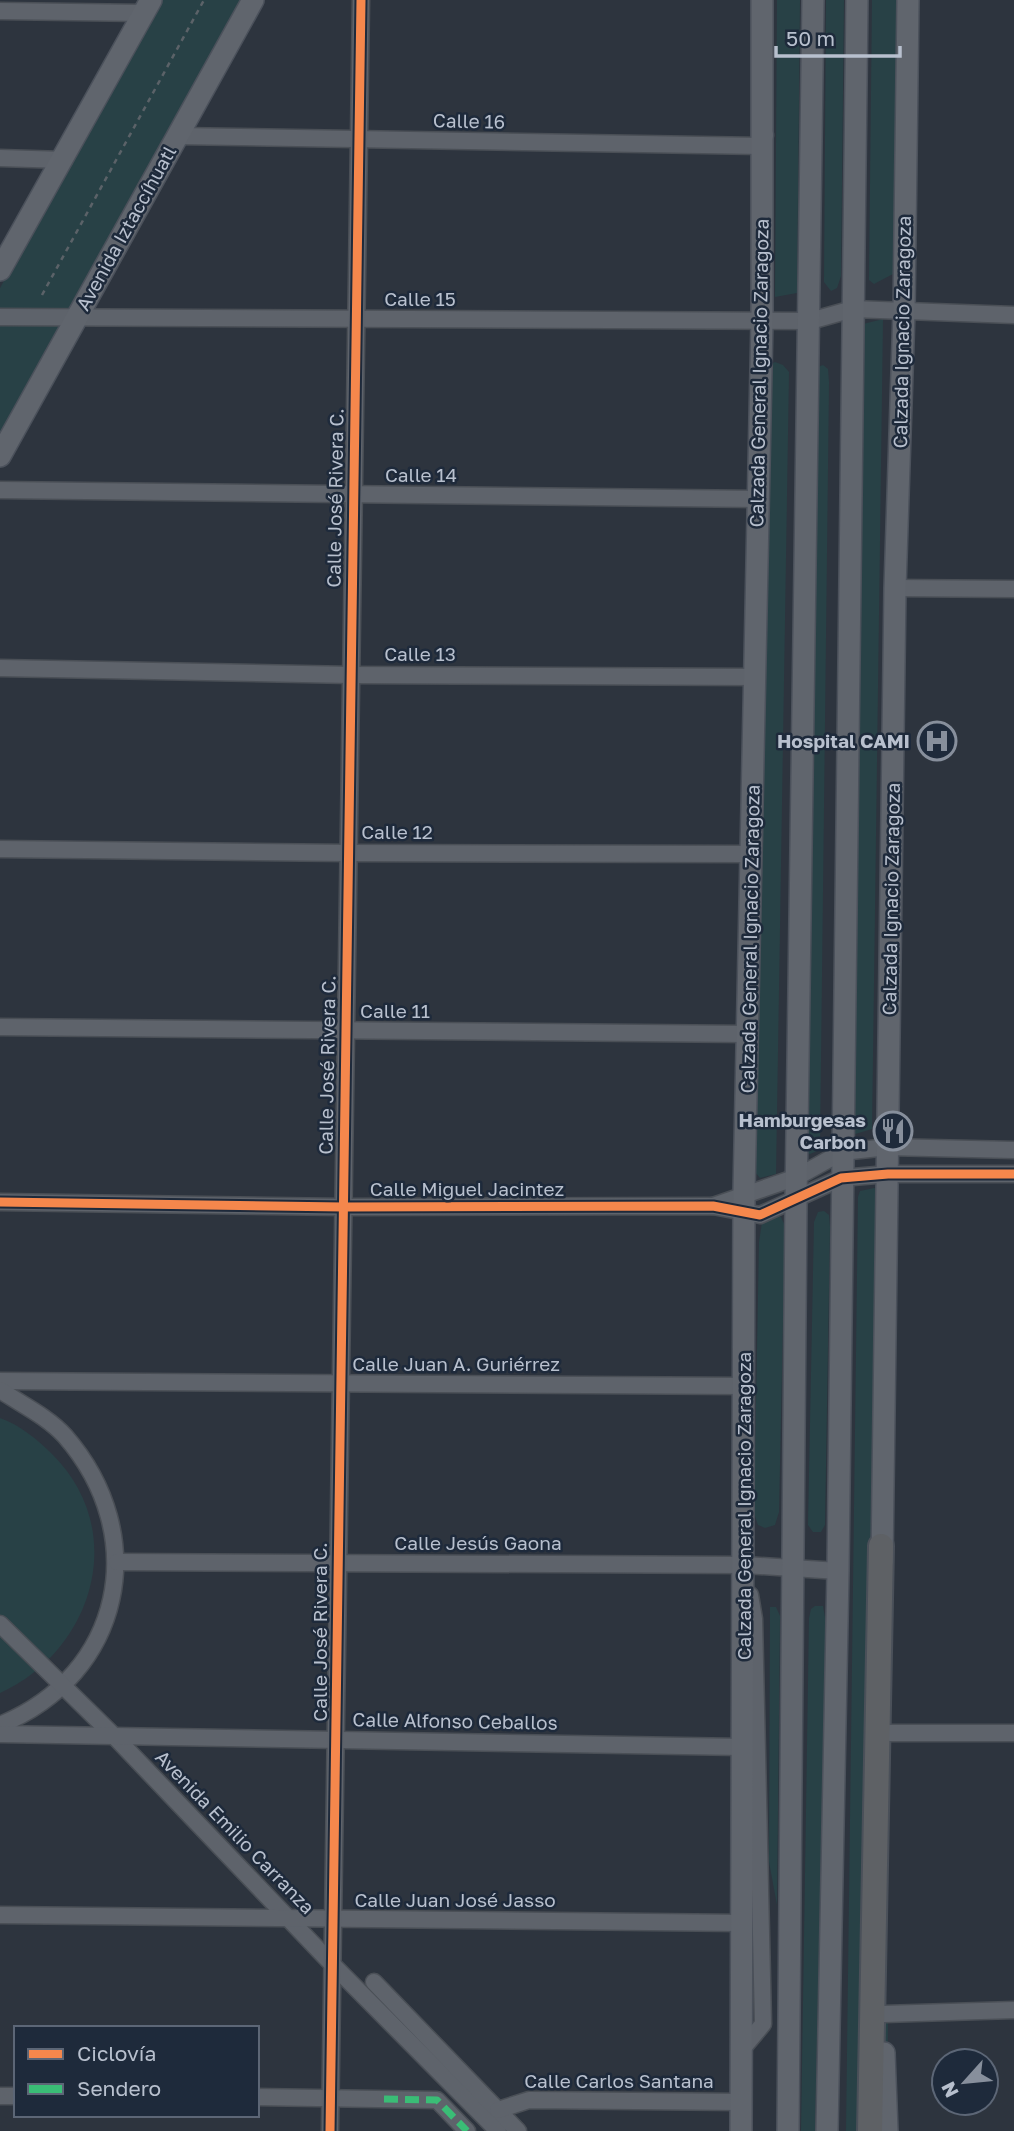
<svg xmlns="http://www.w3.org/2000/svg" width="1014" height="2131" font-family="'Golos Text',sans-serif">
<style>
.green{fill:#284146}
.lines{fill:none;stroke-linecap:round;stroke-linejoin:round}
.minor-casing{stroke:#4a4f56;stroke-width:19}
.major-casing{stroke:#4b515b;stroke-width:24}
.highway-casing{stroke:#4a5059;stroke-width:28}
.path{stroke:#5b6268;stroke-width:2.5;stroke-dasharray:5 5;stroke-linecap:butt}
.minor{stroke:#5e636b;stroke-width:16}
.major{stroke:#60656d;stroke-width:21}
.highway{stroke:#5e6165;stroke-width:24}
.quiet{stroke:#3abd76;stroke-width:7;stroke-dasharray:14 7;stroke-linecap:butt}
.cycleway-casing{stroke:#1e2a3b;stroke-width:13}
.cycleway{stroke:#f5874c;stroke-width:9}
.labels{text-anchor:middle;stroke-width:5;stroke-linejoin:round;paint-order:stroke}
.street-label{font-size:19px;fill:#b8c0ce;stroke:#1e2a3b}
.poi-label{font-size:19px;font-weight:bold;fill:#b8c0ce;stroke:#1e2a3b;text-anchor:end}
</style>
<rect width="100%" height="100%" fill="#2d343e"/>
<g class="green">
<polygon points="158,0 245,0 0,441 0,288"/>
<polygon points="777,0 800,0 797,293 775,297"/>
<polygon points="826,0 844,0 841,276 837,288 831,291 824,282"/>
<polygon points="872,0 899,0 898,264 893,274 874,284 869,280"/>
<polygon points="883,319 872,1129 852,1135 859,325"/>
<polygon points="775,362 783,365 789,372 776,1174 760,1178 754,1171 768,366"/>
<polygon points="823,365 828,369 829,382 820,1145 817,1151 810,1154 806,1152 815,368"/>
<polygon points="879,1187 870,2014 888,2013 887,2131 846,2131 858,1197 860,1191"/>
<polygon points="824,1211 829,1215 830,1227 825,1525 821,1532 813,1532 808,1525 814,1222 818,1212"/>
<polygon points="773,1217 781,1217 785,1226 779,1512 775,1525 765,1528 758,1525 754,1513 759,1242 762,1222"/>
<path d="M0,1418C20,1425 38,1440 52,1454C130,1531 93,1651 0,1693Z"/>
<polygon points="815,1606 823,1606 826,1623 815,2131 801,2131 809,1618 811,1609"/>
<polygon points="770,1607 776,1607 780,1616 777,1905 769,1862"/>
</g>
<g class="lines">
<defs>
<g id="minor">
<polyline points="0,11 144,13"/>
<polyline points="177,136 761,146 765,135"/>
<polyline points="0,158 64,160"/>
<polyline points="0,317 810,321 853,309 1014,315"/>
<polyline points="0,490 758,499"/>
<polyline points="895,588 1014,589"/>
<polyline points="0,668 351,675 755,677"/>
<polyline points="0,849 349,853 751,854"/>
<polyline points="0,1027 748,1034"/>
<polyline points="0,1202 343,1207 713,1206 760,1215 841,1178 888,1174 1014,1174"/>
<polyline points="713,1206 797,1177 842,1152 888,1147 1014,1150"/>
<polyline points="0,1381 745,1386"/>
<path d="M0,1390C21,1404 48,1417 65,1436C152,1536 123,1675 0,1725"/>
<polyline points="117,1562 745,1565 838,1571"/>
<polyline points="0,1624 115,1737 331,1963 498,2131"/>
<polyline points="890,1733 1014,1733"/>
<polyline points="0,1734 741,1747"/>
<polyline points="0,1915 742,1923"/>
<polyline points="374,1982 518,2131"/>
<polyline points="884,2014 1014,2010"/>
<polyline points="743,2048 763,2024 754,1619 750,1595"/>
<polyline points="0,2096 16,2096"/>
<polyline points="257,2097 437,2100 467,2131"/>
<polyline points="498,2110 529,2100 742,2102"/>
<polyline points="330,2131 361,0"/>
</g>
<g id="major">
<polyline points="0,270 151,0"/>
<polyline points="0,456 253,0"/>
<polyline points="882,1562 895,588 904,311 908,0"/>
<polyline points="884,2053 887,2131"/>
<polyline points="741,2131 744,1193 762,320 762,0"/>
<polyline points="788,2131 796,1201 813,0"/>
<polyline points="827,2131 838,1571 857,0"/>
</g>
<polyline id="highway" points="870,2131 881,1546"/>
</defs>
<use href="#minor" class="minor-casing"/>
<use href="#major" class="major-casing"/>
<use href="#highway" class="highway-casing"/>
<polyline class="path" points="42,295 204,0"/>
<use href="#minor" class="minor"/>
<use href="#major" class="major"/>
<use href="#highway" class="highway"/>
<polyline class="quiet" points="384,2099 437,2100 467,2131"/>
<defs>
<g id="cycleway">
<polyline points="0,1202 343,1207 713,1206 760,1215 841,1178 888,1174 1014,1174"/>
<polyline points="330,2131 361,0"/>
</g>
</defs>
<use href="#cycleway" class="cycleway-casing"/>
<use href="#cycleway" class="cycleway"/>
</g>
<defs>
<symbol id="hospital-ring" viewBox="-11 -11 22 22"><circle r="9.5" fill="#1e2a3b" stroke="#878f9c" stroke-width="1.5"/><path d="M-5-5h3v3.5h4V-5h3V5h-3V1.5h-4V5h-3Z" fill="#878f9c"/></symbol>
<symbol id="restaurant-ring" viewBox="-11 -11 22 22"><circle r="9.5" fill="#1e2a3b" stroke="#878f9c" stroke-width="1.5"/><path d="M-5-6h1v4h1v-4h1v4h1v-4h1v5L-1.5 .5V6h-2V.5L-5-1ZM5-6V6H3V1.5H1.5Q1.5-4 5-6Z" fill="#878f9c"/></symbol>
</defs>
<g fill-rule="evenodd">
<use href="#hospital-ring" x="915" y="719" width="44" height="44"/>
<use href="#restaurant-ring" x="871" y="1109" width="44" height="44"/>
</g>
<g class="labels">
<g class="street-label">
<text transform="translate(469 121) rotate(1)" y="7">Calle 16</text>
<text transform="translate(126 228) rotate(-61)" y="7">Avenida Iztaccíhuatl</text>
<text x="420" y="306">Calle 15</text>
<text transform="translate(902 332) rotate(-89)" y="7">Calzada Ignacio Zaragoza</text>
<text transform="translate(759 373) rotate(-89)" y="7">Calzada General Ignacio Zaragoza</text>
<text x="421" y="482">Calle 14</text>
<text transform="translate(335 498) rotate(-89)" y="7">Calle José Rivera C.</text>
<text x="420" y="661">Calle 13</text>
<text x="397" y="839">Calle 12</text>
<text transform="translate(891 899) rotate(-89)" y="7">Calzada Ignacio Zaragoza</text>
<text transform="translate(750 939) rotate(-89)" y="7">Calzada General Ignacio Zaragoza</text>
<text x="395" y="1018">Calle 11</text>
<text transform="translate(327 1065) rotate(-89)" y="7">Calle José Rivera C.</text>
<text x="467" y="1196">Calle Miguel Jacintez</text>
<text x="456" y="1371">Calle Juan A. Guriérrez</text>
<text transform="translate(744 1506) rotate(-90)" y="7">Calzada General Ignacio Zaragoza</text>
<text x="478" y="1550">Calle Jesús Gaona</text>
<text transform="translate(320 1632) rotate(-90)" y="7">Calle José Rivera C.</text>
<text transform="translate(455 1721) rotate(1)" y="7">Calle Alfonso Ceballos</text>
<text transform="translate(235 1832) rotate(46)" y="7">Avenida Emilio Carranza</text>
<text x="455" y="1907">Calle Juan José Jasso</text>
<text x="619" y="2088">Calle Carlos Santana</text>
</g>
<g class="poi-label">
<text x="910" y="748">Hospital CAMI</text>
<text x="866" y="1127">Hamburgesas<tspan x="866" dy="22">Carbon</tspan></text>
</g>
</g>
<rect x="14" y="2026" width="245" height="91" fill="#1e2a3b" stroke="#5c6676" stroke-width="2"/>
<rect x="28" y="2049" width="35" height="10" fill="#f5874c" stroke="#5c6676" stroke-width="2"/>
<text x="77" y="2061" font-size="21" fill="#b8c0ce">Ciclovía</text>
<rect x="28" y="2084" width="35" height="10" fill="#3abd76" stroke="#5c6676" stroke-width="2"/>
<text x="77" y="2096" font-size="21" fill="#b8c0ce">Sendero</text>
<g transform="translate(965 2082) rotate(243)"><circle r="33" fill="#1e2a3b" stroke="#5c6676" stroke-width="2"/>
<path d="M0-5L12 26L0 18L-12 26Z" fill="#878f9c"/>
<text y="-10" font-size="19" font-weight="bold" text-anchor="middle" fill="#b8c0ce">N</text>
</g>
<path d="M776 46v10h124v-10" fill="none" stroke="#b8c0ce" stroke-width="3.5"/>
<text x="786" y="46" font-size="21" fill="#b8c0ce" stroke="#1e2a3b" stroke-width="5" paint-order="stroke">50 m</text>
</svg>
